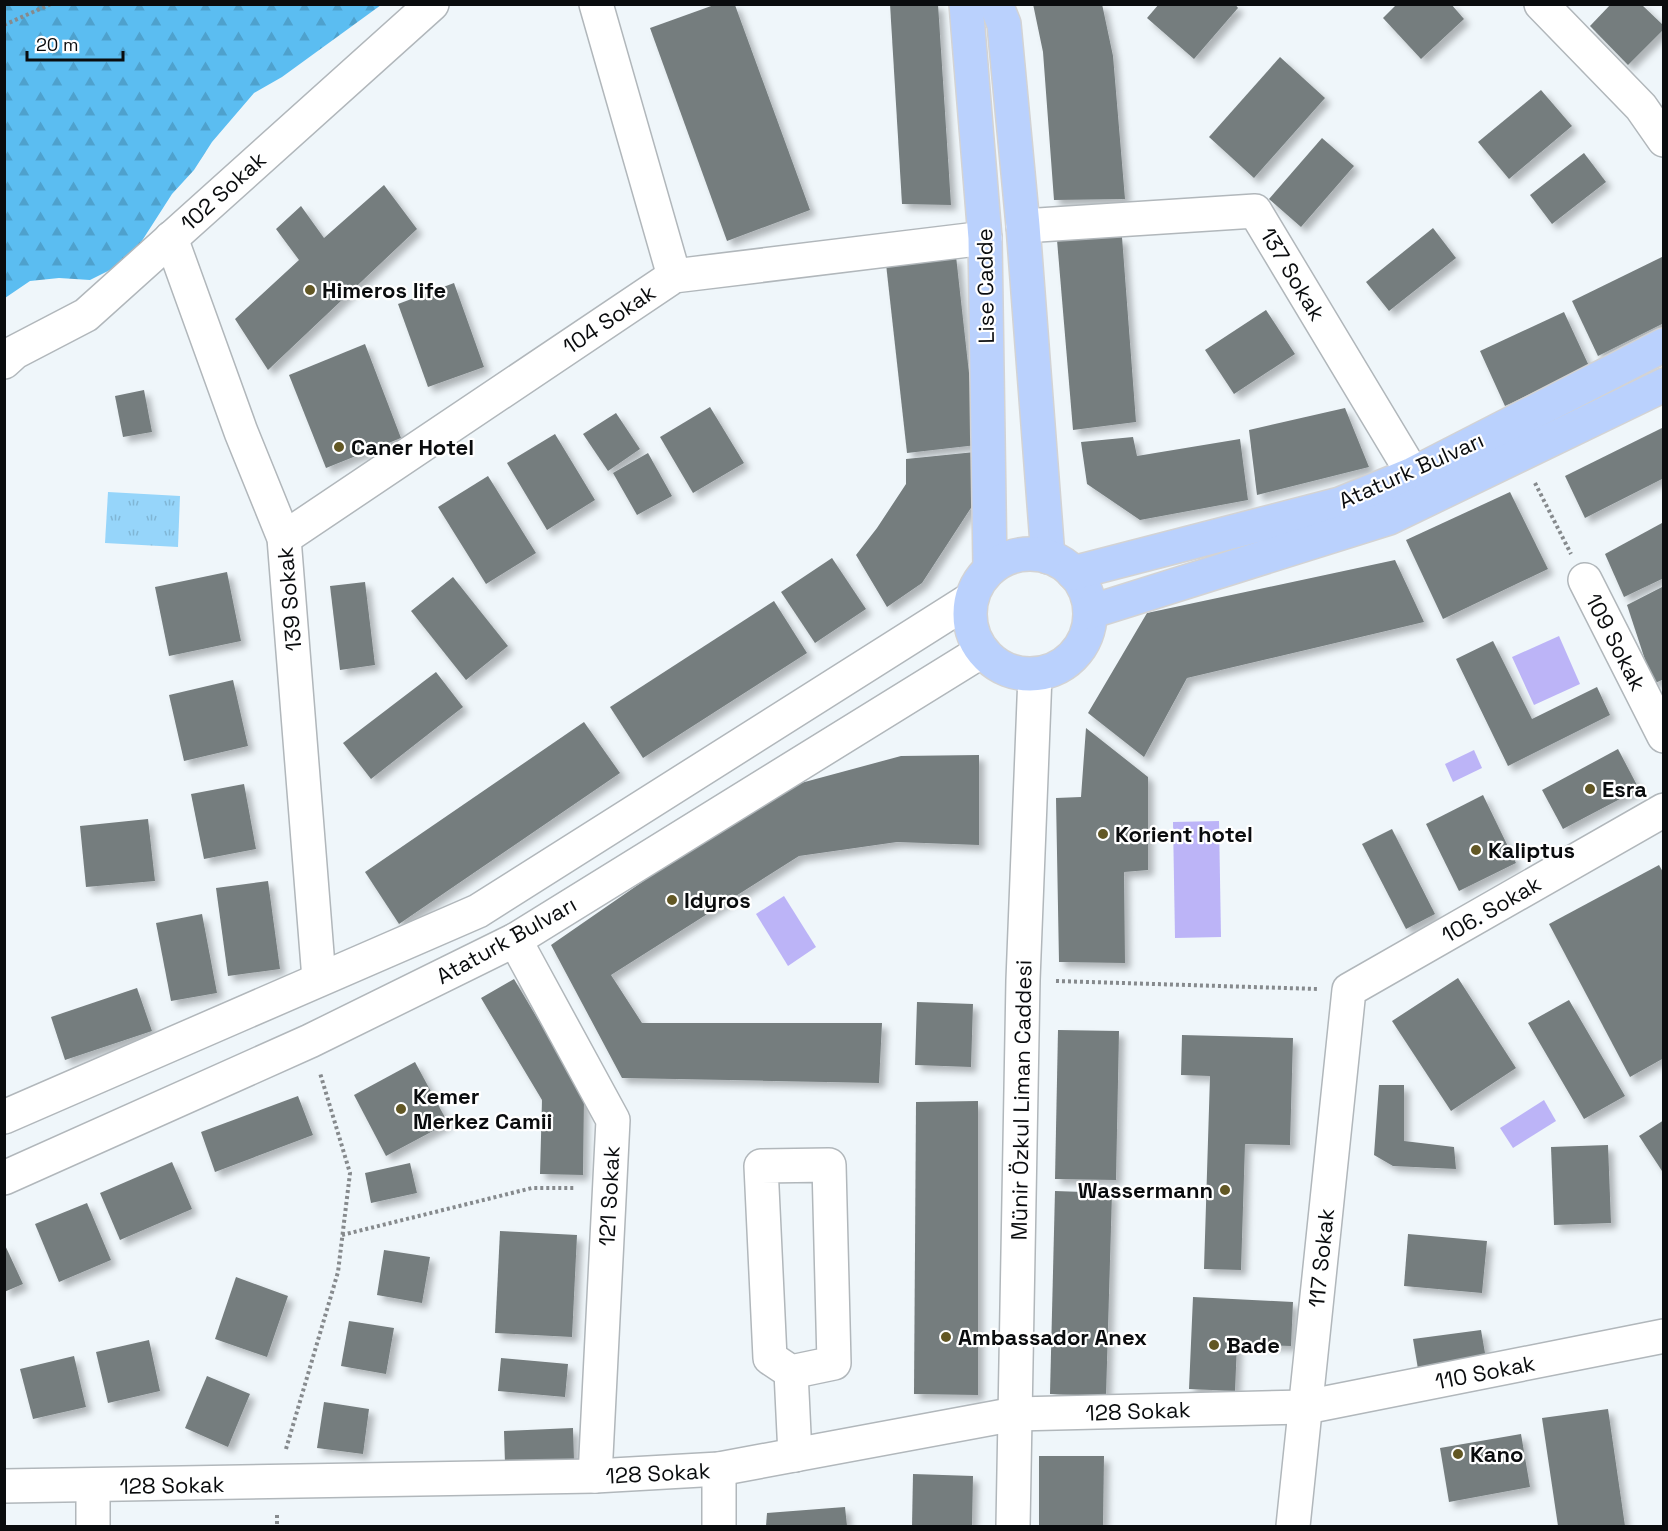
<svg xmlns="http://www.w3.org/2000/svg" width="1668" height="1531" font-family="'Space Grotesk',sans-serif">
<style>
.forest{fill:url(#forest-firs)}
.park{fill:url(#park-tufts)}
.water{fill:#bcb4f7}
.building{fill:#757d7e;filter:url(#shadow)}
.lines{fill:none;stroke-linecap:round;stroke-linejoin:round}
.minor-casing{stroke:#b1b7bb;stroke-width:36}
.major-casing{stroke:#d3d3d4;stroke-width:36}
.path{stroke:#868a8d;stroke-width:4;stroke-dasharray:3 3;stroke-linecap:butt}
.minor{stroke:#fff;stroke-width:33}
.major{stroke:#bad1fd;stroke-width:33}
.poi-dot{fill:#625724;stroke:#fff;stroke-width:2}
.labels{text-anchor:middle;stroke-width:4.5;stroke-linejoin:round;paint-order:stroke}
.street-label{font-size:22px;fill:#0a0c0e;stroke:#fff}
.poi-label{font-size:22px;font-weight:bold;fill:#0a0c0e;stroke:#fff;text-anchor:start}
</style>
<defs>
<pattern id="forest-firs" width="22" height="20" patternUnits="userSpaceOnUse" patternTransform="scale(1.5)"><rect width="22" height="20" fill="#5bbdf1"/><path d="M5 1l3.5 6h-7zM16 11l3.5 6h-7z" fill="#4ea1cd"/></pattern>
<pattern id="park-tufts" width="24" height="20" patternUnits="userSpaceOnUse" patternTransform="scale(1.5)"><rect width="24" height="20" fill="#96d5fa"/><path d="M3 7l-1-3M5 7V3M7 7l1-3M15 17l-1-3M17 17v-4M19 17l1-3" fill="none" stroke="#80b6d5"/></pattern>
<filter id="shadow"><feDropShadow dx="5.5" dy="5.5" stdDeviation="3" flood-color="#0004"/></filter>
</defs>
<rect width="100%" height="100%" fill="#eff6fa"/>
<polygon class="forest" points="5,5 381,5 282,77 254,93 212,142 194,170 172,194 138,247 116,267 90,280 59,278 30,281 5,298"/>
<polygon class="park" points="108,492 180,496 178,547 105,543"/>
<g class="water">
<polygon points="1559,636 1580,684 1534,705 1512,657"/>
<polygon points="1474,750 1482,768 1453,782 1445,764"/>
<polygon points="1219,821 1221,937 1175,938 1173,822"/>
<polygon points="784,896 816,947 788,966 756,914"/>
<polygon points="1544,1100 1556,1121 1513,1148 1500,1128"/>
</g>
<g class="building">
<polygon points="890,4 938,4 951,205 902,204"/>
<polygon points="1033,4 1102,4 1113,56 1125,199 1054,200 1043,52"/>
<polygon points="1159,4 1235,4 1238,8 1194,59 1147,18"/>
<polygon points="1397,4 1451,4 1464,19 1421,59 1383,18"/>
<polygon points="1611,4 1641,4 1664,26 1664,29 1628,65 1590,26"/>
<polygon points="714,5 735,5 810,210 727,241 650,28"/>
<polygon points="1280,57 1325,98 1254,178 1209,137"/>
<polygon points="1541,90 1572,126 1509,179 1478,142"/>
<polygon points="1322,138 1354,166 1301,227 1269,199"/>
<polygon points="1584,153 1606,182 1552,224 1530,195"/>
<polygon points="384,185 417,229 268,370 235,319 299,260 276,229 301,206 324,238"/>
<polygon points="1433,228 1456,258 1389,311 1366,282"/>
<polygon points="1122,237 1136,422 1073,430 1057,240"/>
<polygon points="956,256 977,445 907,453 886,264"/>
<polygon points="1664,256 1664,323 1598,356 1572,301"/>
<polygon points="454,283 484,367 428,387 398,304"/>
<polygon points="1266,310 1295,354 1234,394 1205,350"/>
<polygon points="1564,312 1589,366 1505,406 1480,351"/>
<polygon points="365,344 401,438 326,468 289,375"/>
<polygon points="144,390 152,432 123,437 115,396"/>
<polygon points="710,407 744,463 693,493 660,437"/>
<polygon points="1345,408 1369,467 1257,495 1249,430"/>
<polygon points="616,413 640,449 608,471 583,434"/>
<polygon points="1664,427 1664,478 1585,518 1565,476"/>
<polygon points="555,434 595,500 547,530 507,463"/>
<polygon points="1133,437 1137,456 1240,439 1248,500 1140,520 1087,484 1081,442"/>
<polygon points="975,452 980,494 922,583 887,607 856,555 877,528 906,484 906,459"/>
<polygon points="648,453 672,496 637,515 613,473"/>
<polygon points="488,476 536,553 486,584 438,507"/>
<polygon points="1510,492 1548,569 1443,619 1406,540"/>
<polygon points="1662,523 1664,578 1624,597 1605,554"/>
<polygon points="832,558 866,609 815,643 781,592"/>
<polygon points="1395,560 1424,622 1187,678 1144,757 1088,713 1147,613"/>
<polygon points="227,572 241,641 169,656 155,587"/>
<polygon points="453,577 508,646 466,680 411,611"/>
<polygon points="365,582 375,665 340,670 330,586"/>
<polygon points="1664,586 1664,679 1653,684 1627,605"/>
<polygon points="774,601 807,653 643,758 610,707"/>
<polygon points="1493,641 1532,719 1597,687 1610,715 1508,766 1456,659"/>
<polygon points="436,672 463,707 371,779 343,743"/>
<polygon points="233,680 248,746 184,761 169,695"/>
<polygon points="584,722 620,773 399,924 365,872"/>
<polygon points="1086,728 1148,777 1148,870 1124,872 1125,963 1059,962 1056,798 1081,797"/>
<polygon points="1618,749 1639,789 1563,829 1542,790"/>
<polygon points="979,755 979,845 897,842 799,856 611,975 642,1023 882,1023 879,1083 622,1078 551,945 775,790 901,756"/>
<polygon points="244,784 256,849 204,859 191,794"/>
<polygon points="1483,795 1516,863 1459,891 1426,824"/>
<polygon points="148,819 155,881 86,887 80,826"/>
<polygon points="1392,829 1435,914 1406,929 1362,844"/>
<polygon points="1659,865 1664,874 1664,1058 1630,1077 1549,924"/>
<polygon points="268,881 280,969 228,976 216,888"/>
<polygon points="202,914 217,993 171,1001 156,923"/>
<polygon points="1458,978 1516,1068 1451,1111 1392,1021"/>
<polygon points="514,979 584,1097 583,1175 540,1174 542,1100 481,998"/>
<polygon points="137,988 152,1031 65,1060 51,1017"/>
<polygon points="1569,1000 1625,1096 1584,1119 1528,1023"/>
<polygon points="917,1002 973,1004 971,1067 915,1065"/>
<polygon points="1058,1030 1119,1031 1116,1180 1055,1179"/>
<polygon points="1182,1035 1293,1038 1290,1145 1245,1144 1241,1270 1204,1269 1210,1076 1181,1075"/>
<polygon points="415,1062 448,1123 386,1156 354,1095"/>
<polygon points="1379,1085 1404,1085 1404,1141 1454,1147 1456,1169 1393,1166 1374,1155"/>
<polygon points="298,1096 313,1135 215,1172 201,1132"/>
<polygon points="978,1101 978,1395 914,1394 916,1102"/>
<polygon points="1664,1120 1664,1174 1639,1136"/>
<polygon points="1608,1145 1611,1223 1554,1225 1551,1147"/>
<polygon points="172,1162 192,1209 120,1240 100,1193"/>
<polygon points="410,1163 417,1193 371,1203 365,1173"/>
<polygon points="1055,1191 1112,1193 1106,1396 1050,1394"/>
<polygon points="87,1203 111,1260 59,1282 35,1224"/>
<polygon points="500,1231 577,1235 572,1337 495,1333"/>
<polygon points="1408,1234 1487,1241 1482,1293 1404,1286"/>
<polygon points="4,1243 23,1284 4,1292"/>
<polygon points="384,1250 430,1257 422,1303 377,1295"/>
<polygon points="236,1277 288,1296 267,1357 215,1339"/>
<polygon points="1193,1297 1293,1302 1291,1346 1237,1344 1235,1391 1189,1389"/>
<polygon points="349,1321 394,1328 386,1374 341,1366"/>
<polygon points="1481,1330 1486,1359 1418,1369 1413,1339"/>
<polygon points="149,1340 160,1391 108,1403 96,1352"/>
<polygon points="74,1356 86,1407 33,1419 20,1369"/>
<polygon points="501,1358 568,1364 565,1397 498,1391"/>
<polygon points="207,1376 250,1394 228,1447 185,1428"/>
<polygon points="324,1402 369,1409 363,1454 317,1448"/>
<polygon points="1608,1409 1625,1526 1558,1526 1542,1418"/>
<polygon points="573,1428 574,1461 505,1464 504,1431"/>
<polygon points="1521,1434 1530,1487 1449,1502 1440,1448"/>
<polygon points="1039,1456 1104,1456 1103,1526 1039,1526"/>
<polygon points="913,1474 973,1476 972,1526 912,1526"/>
<polygon points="845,1507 847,1526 766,1526 767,1513"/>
</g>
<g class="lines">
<defs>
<g id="minor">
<polyline points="596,4 674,276"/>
<polyline points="1541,4 1641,107 1664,140"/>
<polyline points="1023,226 1255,211 1413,474"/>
<polyline points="171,238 241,432 284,538 319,979"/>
<polyline points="4,362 15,352 86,315 432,4"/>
<polyline points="284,538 674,276 985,238"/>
<polyline points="1585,580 1664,736"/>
<polyline points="515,940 613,1120 595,1476"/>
<polyline points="4,1117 478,911 971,599"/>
<polyline points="4,1178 310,1041 515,940 982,651"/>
<polyline points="791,1372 770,1358 761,1166 829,1165 834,1363 791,1372 795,1455"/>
<polyline points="4,1486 595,1476 719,1469 1015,1414 1306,1407 1664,1336"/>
<polyline points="93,1526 93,1486"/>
<polyline points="719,1526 719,1469"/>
<polyline points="1013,1526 1023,980 1035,675"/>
<polyline points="1293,1526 1349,990 1664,810"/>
</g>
<g id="major">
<polyline points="966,4 985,238 990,569"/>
<polyline points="996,4 1004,24 1023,226 1048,557"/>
<circle cx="1030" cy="614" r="60"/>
<polyline points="1073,573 1340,504 1413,474 1664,345"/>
<polyline points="1090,612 1389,518 1664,385"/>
</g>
</defs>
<use href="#minor" class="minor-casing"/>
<use href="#major" class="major-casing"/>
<g class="path">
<polyline points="4,25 51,4"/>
<polyline points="1535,483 1571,554"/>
<polyline points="1056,981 1318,989"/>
<polyline points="342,1235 532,1188 576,1188"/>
<polyline points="286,1449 338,1272 350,1173 320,1073"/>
<polyline points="277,1515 277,1526"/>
</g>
<use href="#minor" class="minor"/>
<use href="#major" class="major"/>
</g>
<g class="poi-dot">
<circle cx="310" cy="290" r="6"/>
<circle cx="339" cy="447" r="6"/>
<circle cx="1590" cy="789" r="6"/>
<circle cx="1103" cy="834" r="6"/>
<circle cx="1476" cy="850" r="6"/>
<circle cx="672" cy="900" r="6"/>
<circle cx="401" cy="1109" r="6"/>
<circle cx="1225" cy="1190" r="6"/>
<circle cx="946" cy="1337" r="6"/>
<circle cx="1214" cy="1345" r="6"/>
<circle cx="1458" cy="1454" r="6"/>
</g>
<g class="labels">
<g class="street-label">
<text transform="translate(223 191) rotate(-42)" y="8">102 Sokak</text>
<text transform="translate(1293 274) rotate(59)" y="8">137 Sokak</text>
<text transform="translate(985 286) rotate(-91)" y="8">Lise Cadde</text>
<text transform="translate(609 319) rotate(-34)" y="8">104 Sokak</text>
<text transform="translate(1411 470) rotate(-24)" y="8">Ataturk Bulvarı</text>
<text transform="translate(289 599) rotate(-95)" y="8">139 Sokak</text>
<text transform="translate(1616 642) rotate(63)" y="8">109 Sokak</text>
<text transform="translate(1491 909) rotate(-30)" y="8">106. Sokak</text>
<text transform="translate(506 940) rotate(-29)" y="8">Ataturk Bulvarı</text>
<text transform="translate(1021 1100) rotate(-89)" y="8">Münir Özkul Liman Caddesi</text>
<text transform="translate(609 1196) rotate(-87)" y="8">121 Sokak</text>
<text transform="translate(1321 1258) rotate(-84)" y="8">117 Sokak</text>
<text transform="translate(1485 1372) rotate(-11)" y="8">110 Sokak</text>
<text transform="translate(1138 1411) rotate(-2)" y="8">128 Sokak</text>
<text transform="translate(658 1473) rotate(-3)" y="8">128 Sokak</text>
<text transform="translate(172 1485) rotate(-1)" y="8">128 Sokak</text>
</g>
<g class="poi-label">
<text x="322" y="298">Himeros life</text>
<text x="351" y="455">Caner Hotel</text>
<text x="1602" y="797">Esra</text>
<text x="1115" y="842">Korient hotel</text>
<text x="1488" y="858">Kaliptus</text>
<text x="684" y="908">Idyros</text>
<text x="413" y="1104">Kemer<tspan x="413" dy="25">Merkez Camii</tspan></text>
<text x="1213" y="1198" text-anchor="end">Wassermann</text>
<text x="958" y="1345">Ambassador Anex</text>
<text x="1226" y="1353">Bade</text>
<text x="1470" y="1462">Kano</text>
</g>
</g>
<rect width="1668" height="1531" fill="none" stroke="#0a0c0e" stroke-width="12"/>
<path d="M27 51v9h96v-9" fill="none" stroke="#0a0c0e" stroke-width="3"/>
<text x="36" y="51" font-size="18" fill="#0a0c0e" stroke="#ffffff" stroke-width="4.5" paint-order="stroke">20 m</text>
</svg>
